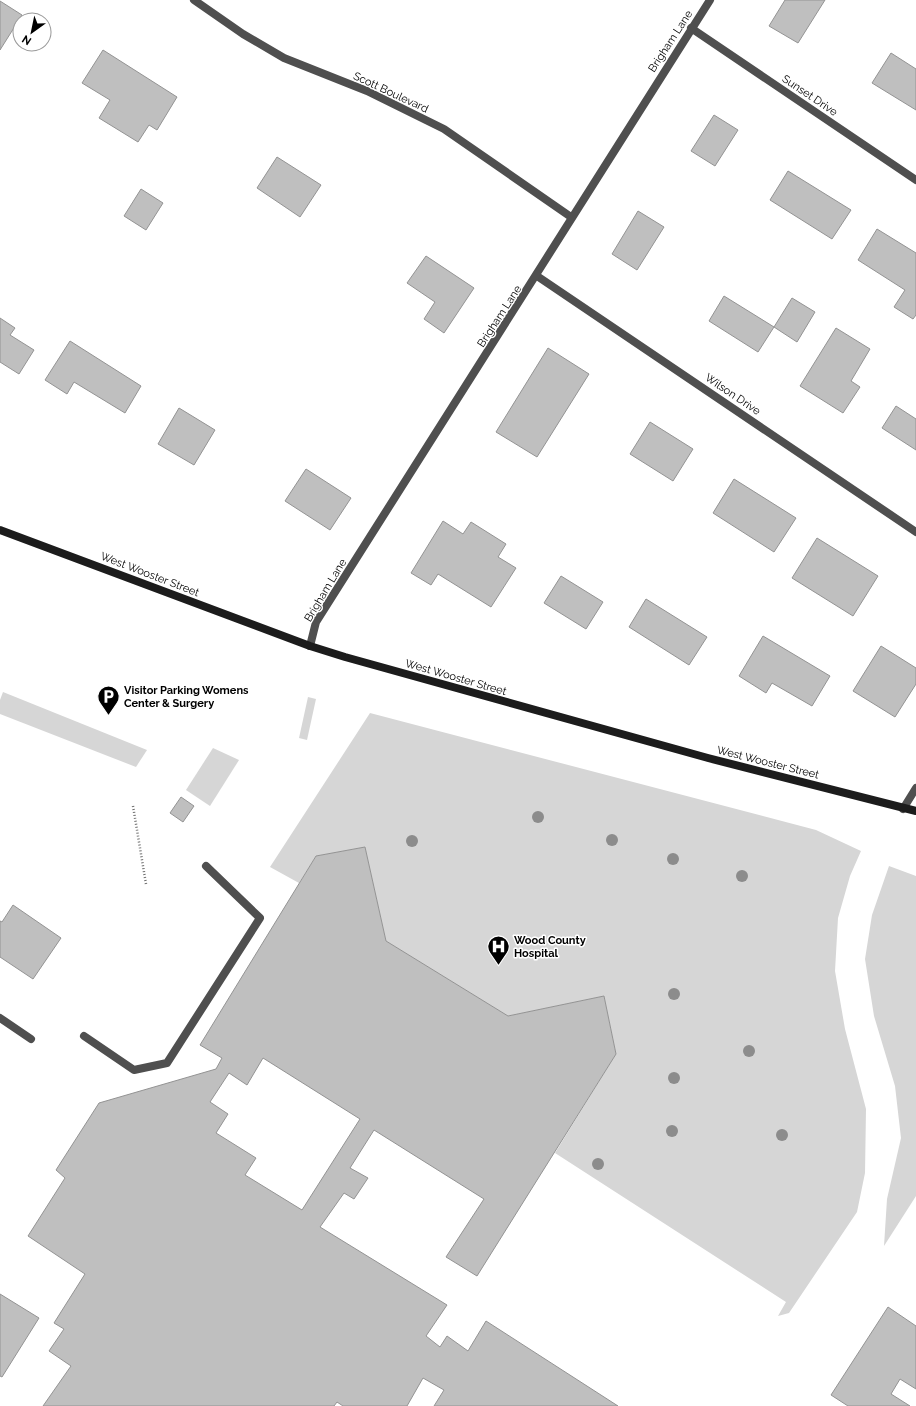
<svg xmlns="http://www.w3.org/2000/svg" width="916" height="1406" font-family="Raleway,sans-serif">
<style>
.green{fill:#d6d6d6}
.building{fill:#bfbfbf;stroke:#939393;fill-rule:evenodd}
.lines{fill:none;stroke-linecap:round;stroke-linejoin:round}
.path{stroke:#717171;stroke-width:2.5;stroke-dasharray:1 2;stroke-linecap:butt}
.lane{stroke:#4f4f4f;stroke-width:8}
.street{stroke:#4f4f4f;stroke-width:8}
.secondary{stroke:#1c1c1c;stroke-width:8}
.tree{fill:#8c8c8c}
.labels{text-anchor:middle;stroke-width:3;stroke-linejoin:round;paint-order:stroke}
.street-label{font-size:11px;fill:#000;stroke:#fff}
.poi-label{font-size:11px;font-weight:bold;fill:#000;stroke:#fff;text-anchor:start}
</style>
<rect width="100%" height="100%" fill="#fff"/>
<g class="green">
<polygon points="3,692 147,750 136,767 0,714 0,700"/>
<polygon points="308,697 316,699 307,740 299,738"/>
<polygon points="370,713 816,830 861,851 850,876 838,918 835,971 845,1029 866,1109 865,1173 857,1212 789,1313 778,1316 786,1302 555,1153 616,1054 604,996 508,1016 386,941 365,847 316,856 299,883 270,867"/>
<polygon points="213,748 239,760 210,806 186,790"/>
<polygon points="889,866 916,876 916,1196 884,1246 887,1199 901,1138 895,1086 874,1016 865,959 872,915"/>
</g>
<g class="building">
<polygon points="785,0 825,0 798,43 769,26"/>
<polygon points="0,1 22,15 0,50"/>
<polygon points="103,50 177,97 157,130 149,125 138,142 99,118 110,100 82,83"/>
<polygon points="891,53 916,69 916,110 872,83"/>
<polygon points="714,115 738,130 715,166 691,151"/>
<polygon points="277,157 321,185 300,217 257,188"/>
<polygon points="788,171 851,210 832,239 770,200"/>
<polygon points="141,189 163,203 146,230 124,216"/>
<polygon points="638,211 664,227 637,270 612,254"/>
<polygon points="877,229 916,253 916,315 913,319 894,307 905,290 858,260"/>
<polygon points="426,256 474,288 444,333 424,319 435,302 407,283"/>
<polygon points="724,296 774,327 758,352 709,321"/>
<polygon points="792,298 815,312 797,342 774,327"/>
<polygon points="0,318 15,328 10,335 34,350 19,374 0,362"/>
<polygon points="836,328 870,349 851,381 860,387 843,413 800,386"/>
<polygon points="70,341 141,386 125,413 74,382 67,394 45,380"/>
<polygon points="548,348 589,374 537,457 496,432"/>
<polygon points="896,406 916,419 916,450 882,428"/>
<polygon points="179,408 215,430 194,465 158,444"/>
<polygon points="650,422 693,449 673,481 630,454"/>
<polygon points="306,469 351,498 330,530 285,501"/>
<polygon points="734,479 796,518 774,552 713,513"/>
<polygon points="443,521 463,534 471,522 506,544 498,557 516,568 491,607 438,574 431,585 411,573"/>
<polygon points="817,538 878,576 853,616 792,578"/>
<polygon points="561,576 603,602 586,629 544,603"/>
<polygon points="646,599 707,637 689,665 629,627"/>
<polygon points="763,636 830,676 812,706 772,683 766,693 739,676"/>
<polygon points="881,646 916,668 916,684 895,717 853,691"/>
<polygon points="181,797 194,806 183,822 170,813"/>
<path d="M365,847L386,941L508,1016L604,996L616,1054L477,1276L446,1257L484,1199L374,1130L350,1168L368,1178L354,1199L344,1193L320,1227L447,1305L426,1336L440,1347L447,1336L468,1351L486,1321L618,1406H434L444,1390L423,1378L407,1406H343L337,1402L334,1406H43L71,1366L49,1351L64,1329L54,1323L85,1274L28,1236L65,1178L56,1170L99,1103L216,1069L222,1058L200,1045L316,856ZM263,1058L360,1119L302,1210L245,1175L256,1158L216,1133L228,1114L210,1102L229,1073L247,1085Z"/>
<polygon points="13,905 61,938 33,979 0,957 0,921 2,922"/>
<polygon points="0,1294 39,1318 2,1377 0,1376"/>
<polygon points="888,1307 916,1326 916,1389 900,1379 891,1394 910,1406 848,1406 831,1395"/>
</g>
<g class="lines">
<polyline class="path" points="133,806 146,884"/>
<polyline class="lane" points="84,1036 134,1070 167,1063 260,918 206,866"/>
<g class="street">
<polyline points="194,0 243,34 284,58 367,91 444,129 571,217"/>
<polyline points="691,28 916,180"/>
<polyline points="537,276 916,532"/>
<polyline points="310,646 316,622 710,0"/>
<polyline points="903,809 916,788"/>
<polyline points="0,1018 31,1039"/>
</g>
<polyline class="secondary" points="0,530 310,646 345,657 708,758 916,811"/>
</g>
<g class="tree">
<circle cx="538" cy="817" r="6"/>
<circle cx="612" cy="840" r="6"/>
<circle cx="412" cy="841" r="6"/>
<circle cx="673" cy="859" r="6"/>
<circle cx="742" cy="876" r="6"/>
<circle cx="674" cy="994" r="6"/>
<circle cx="749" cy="1051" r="6"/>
<circle cx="674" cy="1078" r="6"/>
<circle cx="672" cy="1131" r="6"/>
<circle cx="782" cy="1135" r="6"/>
<circle cx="598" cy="1164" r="6"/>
</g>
<defs>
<symbol id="parking-pin" viewBox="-11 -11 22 30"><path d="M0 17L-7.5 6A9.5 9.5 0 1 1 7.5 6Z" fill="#000" stroke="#fff"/><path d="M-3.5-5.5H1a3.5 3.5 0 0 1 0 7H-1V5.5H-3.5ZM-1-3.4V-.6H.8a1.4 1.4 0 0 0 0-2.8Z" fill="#fff"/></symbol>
<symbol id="hospital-pin" viewBox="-11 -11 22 30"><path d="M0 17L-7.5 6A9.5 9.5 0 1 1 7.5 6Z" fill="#000" stroke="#fff"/><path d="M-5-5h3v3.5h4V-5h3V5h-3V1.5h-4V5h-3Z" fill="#fff"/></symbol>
</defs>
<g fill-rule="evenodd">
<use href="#parking-pin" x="96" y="684" width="25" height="34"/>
<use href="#hospital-pin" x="486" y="934" width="25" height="34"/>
</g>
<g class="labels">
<g class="street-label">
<text transform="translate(670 41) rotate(-57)" y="4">Brigham Lane</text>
<text transform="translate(391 92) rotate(25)" y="4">Scott Boulevard</text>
<text transform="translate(810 95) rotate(34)" y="4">Sunset Drive</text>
<text transform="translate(499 316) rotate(-57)" y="4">Brigham Lane</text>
<text transform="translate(733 394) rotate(34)" y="4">Wilson Drive</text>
<text transform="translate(150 574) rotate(21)" y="4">West Wooster Street</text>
<text transform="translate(325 590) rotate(-59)" y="4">Brigham Lane</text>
<text transform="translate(456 677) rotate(16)" y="4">West Wooster Street</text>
<text transform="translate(768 762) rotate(14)" y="4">West Wooster Street</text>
</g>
<g class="poi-label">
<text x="124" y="694">Visitor Parking Womens<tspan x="124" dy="13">Center &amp; Surgery</tspan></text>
<text x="514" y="944">Wood County<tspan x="514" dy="13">Hospital</tspan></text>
</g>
</g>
<g transform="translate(32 32) rotate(213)"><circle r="19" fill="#ffffff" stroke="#999999"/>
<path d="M0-3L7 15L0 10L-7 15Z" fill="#000000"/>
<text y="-6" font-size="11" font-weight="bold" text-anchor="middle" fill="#000000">N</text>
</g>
</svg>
